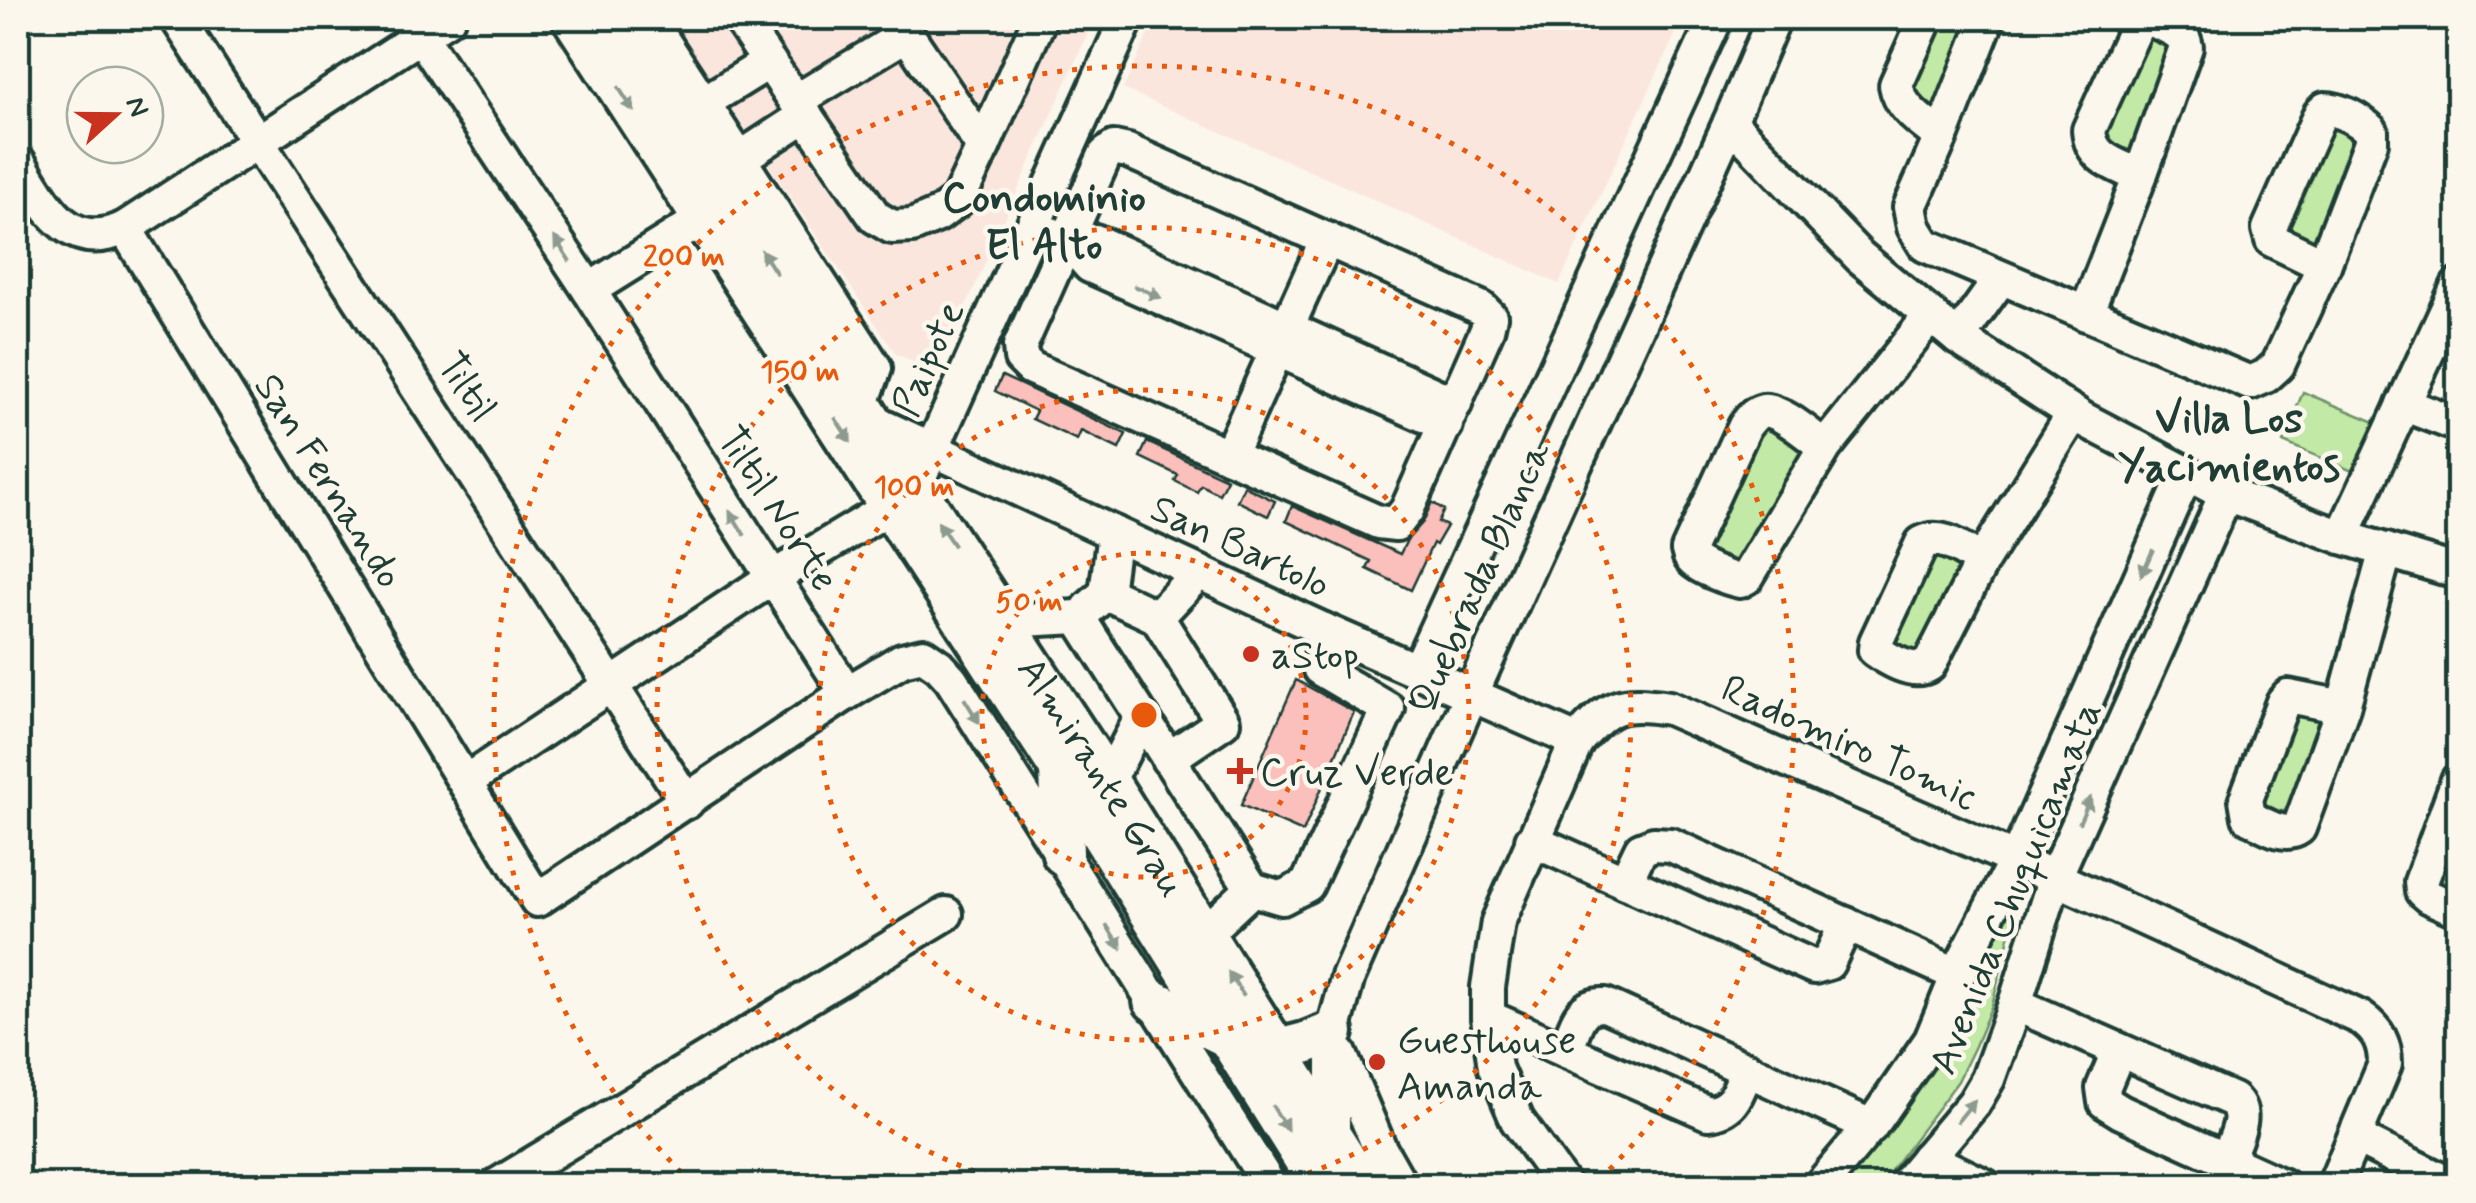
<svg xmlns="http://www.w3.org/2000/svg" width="2476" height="1203" font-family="Mynerve,sans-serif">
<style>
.built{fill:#fbe6de}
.green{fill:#c2e9a5;stroke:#70936c;stroke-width:2.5}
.building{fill:#fbbfbc;stroke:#1f3d34;stroke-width:2.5}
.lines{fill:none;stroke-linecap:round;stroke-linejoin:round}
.minor-casing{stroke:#1f3d34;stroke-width:40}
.major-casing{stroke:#1f3d34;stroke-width:48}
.minor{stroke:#fbf7ec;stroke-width:32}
.major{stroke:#fbf7ec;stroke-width:40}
.oneway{fill:#8d9a90}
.ring{fill:none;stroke:#e8590c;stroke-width:5;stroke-dasharray:5 10}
.poi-dot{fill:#c8321e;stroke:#fbf7ec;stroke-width:4}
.labels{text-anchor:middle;stroke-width:9;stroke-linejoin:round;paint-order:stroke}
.street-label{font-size:40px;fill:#1f3d34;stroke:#fbf7ec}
.poi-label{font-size:40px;fill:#1f3d34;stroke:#fbf7ec;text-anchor:start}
.neighbourhood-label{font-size:42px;font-weight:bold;fill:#1f3d34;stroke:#fbf7ec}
.centre{fill:#e8590c;stroke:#fbf7ec;stroke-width:5}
.ring-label{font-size:30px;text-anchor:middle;font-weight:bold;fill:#e8590c;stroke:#fbf7ec;stroke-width:9;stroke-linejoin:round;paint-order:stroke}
</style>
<rect width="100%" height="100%" fill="#fbf7ec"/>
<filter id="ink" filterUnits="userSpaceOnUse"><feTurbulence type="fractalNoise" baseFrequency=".01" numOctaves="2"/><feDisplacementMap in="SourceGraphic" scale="20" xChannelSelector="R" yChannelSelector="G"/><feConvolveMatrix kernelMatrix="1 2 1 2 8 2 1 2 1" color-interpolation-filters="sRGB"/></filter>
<g filter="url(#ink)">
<g class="built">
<polygon points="670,18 1095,18 936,373 896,354"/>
<polygon points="1156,18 1683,18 1559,284 1346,187 1123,89"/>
</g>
<g class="green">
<polygon points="1939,18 1979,18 1941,123 1906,92"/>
<polygon points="2149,31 2178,47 2137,165 2096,144"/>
<polygon points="2331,118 2360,133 2319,252 2278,231"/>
<polygon points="2303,392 2375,422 2355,472 2283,442"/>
<polygon points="1758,424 1778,424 1802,450 1745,562 1727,567 1700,550"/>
<polygon points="1930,550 1968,562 1927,649 1914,658 1887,639"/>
<polygon points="2287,713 2328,715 2296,811 2273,811 2256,799"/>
<polygon points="2458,818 2458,891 2440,883 2436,870"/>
<polygon points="2022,885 1992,1005 1975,1046 1958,1081 1880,1185 1831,1186 1999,916"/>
</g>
<g class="building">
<polygon points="1002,376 1126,434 1119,449 1081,431 1077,440 1032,419 1036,411 995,391"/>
<polygon points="1147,442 1227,479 1219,494 1201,485 1197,492 1175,481 1178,475 1140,457"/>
<polygon points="1244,486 1275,501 1268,516 1237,501"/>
<polygon points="1432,502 1444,510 1438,522 1447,526 1436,545 1433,543 1411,590 1367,569 1371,561 1286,521 1292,506 1400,554 1407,540 1423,522"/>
<polygon points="1296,680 1354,712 1303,832 1241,805"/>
</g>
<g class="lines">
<defs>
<g id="minor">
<polyline points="177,18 687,802"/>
<polyline points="409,18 589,290 847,693"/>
<polyline points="648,18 875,368 861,406"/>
<polyline points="739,18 875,217 892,227 912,226 938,215 958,200 983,147 1040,18"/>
<polyline points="896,18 983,147"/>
<path d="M1926,18L1896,85C1900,109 1923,122 1941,137L1988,18"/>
<path d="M2150,19C2164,26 2184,30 2186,47L2140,176C2116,164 2091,160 2089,130L2137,25L2143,20Z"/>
<polyline points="796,101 907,34"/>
<polyline points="703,103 769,62"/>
<path d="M2325,109C2340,109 2360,120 2371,131V142L2324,265L2272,240L2269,229L2320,114Z"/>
<polyline points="1730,122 1860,257 1958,338 2083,419 2226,494 2342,537 2458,572"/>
<polyline points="1941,137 1910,207 1914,227 1925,245 2250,383 2266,376 2278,365 2324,265"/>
<polygon points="1114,148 1128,151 1481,308 1490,317 1487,330 1407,510 1396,524 1378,522 1031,368 1021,358 1020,346 1105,155"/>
<polyline points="739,159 806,115"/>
<path d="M18,161C44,202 66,255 125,228L448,18"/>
<polyline points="125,228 537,900 847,693 902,660 923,655 939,666 951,679 1270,1186"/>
<polyline points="1051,234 1068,241 1095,241 1455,404"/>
<polyline points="1068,241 1090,266 1446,425"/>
<polyline points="589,290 704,218"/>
<polyline points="2086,314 2140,176"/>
<polyline points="1958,338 2001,278"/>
<polyline points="2403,404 2450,422 2458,420"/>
<polyline points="871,421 1324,630 1577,741"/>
<path d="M1825,447C1812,438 1779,408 1763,411C1754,413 1750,420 1745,426L1688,550C1689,553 1689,556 1691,558C1696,567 1729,579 1740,581L1747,577L1825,447L1931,315"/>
<polyline points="1229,456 1327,239"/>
<polyline points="2342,537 2458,286"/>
<path d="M1982,561C1964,551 1942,532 1922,543L1876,642L1875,650C1889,660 1913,675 1929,665L1982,561L2074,413"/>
<polyline points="1106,593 1157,617 1199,572"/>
<polyline points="1089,608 1106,593 1114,533"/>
<polyline points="1157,617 1223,722 1168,759"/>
<polyline points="1004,621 1078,617 1252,889 1204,934"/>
<polyline points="1417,671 1716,18"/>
<path d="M2343,707L2288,696L2283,702L2246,799L2249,817C2264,824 2284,839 2299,828L2343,707L2386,550"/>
<polyline points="2458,780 2421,882 2422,891 2429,897 2458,910"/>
<polyline points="465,782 772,578 892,506 915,487 1127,18"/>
<polyline points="1108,782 1141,718"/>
<polyline points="1532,840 1814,967 1828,963 1846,924"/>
<polyline points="1625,882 1641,849 1654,844 1671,845 1958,975"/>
<polyline points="1252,889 1282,898 1307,885 1388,709 1320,669 1324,630"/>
<path d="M2015,1004L2233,1100C2250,1115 2234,1140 2227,1159"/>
<path d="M1488,1017L1708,1113C1735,1111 1738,1091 1747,1069"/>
<polyline points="2119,1050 2103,1088 2105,1102 2121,1112 2283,1186"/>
<path d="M1566,1051C1575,1029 1577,1003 1605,1005L1871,1126"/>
<polyline points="1340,1054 1380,1149 1401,1186"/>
<polyline points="2355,1137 2453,1186"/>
<polyline points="1333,1145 1333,1032 1348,977 1471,695 1730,122 1774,18"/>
<polyline points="1927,1158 1985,1186"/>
<polyline points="496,1186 946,914"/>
<path d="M1564,1186L1517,1120L1495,1068L1488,1017V987L1498,922L1577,741C1610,704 1620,701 1669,708L2016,860L2361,1018C2378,1030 2385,1043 2385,1064L2334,1186"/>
<polyline points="1820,1186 1877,1118 1931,1040 1964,960 2016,860 2186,474"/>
<polyline points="1904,1186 1974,1103 1988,1079 2015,1004 2055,877 2226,494"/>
</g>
<g id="major">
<polyline points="573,18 1060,768 1321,1186"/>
<path id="s1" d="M614,18L871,421L1108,782L1362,1186"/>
<polyline points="1060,768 1063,854"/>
<polyline points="1154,1001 1230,1038"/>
<polyline points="1278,1050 1305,1043 1333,1032"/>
</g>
</defs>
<use href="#minor" class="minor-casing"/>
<use href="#major" class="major-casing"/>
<use href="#minor" class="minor"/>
<use href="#major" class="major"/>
</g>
<defs><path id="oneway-solid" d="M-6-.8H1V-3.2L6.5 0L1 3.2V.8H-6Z" transform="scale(2.5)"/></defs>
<g class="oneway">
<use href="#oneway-solid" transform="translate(626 99) rotate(57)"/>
<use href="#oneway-solid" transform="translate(562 249) rotate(-123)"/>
<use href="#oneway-solid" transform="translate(769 262) rotate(-123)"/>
<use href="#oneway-solid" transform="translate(1148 292) rotate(24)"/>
<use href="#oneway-solid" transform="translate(843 430) rotate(57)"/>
<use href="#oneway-solid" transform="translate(737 523) rotate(-122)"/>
<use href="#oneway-solid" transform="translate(946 534) rotate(-124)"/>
<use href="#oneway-solid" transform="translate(2147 563) rotate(114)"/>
<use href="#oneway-solid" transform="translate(972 711) rotate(58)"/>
<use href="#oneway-solid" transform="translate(2085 810) rotate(-66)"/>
<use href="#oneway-solid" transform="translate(1114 937) rotate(58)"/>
<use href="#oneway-solid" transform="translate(1236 984) rotate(-123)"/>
<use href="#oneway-solid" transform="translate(1966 1111) rotate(-51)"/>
<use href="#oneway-solid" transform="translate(1280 1118) rotate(58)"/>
</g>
</g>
<g class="ring">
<circle cx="1144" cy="715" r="162"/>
<circle cx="1144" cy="715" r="325"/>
<path d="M1018 1185A487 487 0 1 1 1270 1185"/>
<path d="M692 1183A650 650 0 1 1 1596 1183"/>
</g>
<g class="poi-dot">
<circle cx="1251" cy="654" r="10"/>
<path d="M1235 756h10v10h10v10h-10v10h-10v-10h-10v-10h10z"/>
<circle cx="1377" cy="1062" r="10"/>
</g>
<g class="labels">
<g class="street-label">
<text transform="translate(927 358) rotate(-66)" y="14">Paipote</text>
<text transform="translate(468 386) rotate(57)" y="14">Tiltil</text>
<text transform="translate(330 480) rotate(58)" y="14">San Fernando</text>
<text transform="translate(779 508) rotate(57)" y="14">Tiltil Norte</text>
<text transform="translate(1241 545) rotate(25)" y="14">San Bartolo</text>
<text transform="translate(1478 577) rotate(-66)" y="14">Quebrada Blanca</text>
<text transform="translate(1850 741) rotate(24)" y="14">Radomiro Tomic</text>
<text dy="14" stroke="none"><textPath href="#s1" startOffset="902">Almirante Grau</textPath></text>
<text transform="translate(2014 887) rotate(-68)" y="14">Avenida Chuquicamata</text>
</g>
<g class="poi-label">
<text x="1271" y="668">aStop</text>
<text x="1260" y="785">Cruz Verde</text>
<text x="1397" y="1053">Guesthouse<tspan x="1397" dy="46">Amanda</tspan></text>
</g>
<g class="neighbourhood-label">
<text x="1044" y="211">Condominio<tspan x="1044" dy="48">El Alto</tspan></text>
<text x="2229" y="432">Villa Los<tspan x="2229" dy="48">Yacimientos</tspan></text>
</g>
</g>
<circle cx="1144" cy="715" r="15" class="centre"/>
<g class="ring-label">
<text x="684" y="266">200 m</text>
<text x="800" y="381">150 m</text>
<text x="914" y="496">100 m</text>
<text x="1029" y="611">50 m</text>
</g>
<rect width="2476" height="1203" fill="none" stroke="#fbf7ec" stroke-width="60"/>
<rect x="30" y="30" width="2416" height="1143" fill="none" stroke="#1f3d34" stroke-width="4" filter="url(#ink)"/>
<g transform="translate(115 115) rotate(69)"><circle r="48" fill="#fbf7ec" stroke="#a3ada2" stroke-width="2.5"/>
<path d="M0-8L18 38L0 25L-18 38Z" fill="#c8321e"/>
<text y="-15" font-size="28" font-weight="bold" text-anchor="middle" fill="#1f3d34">N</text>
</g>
</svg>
